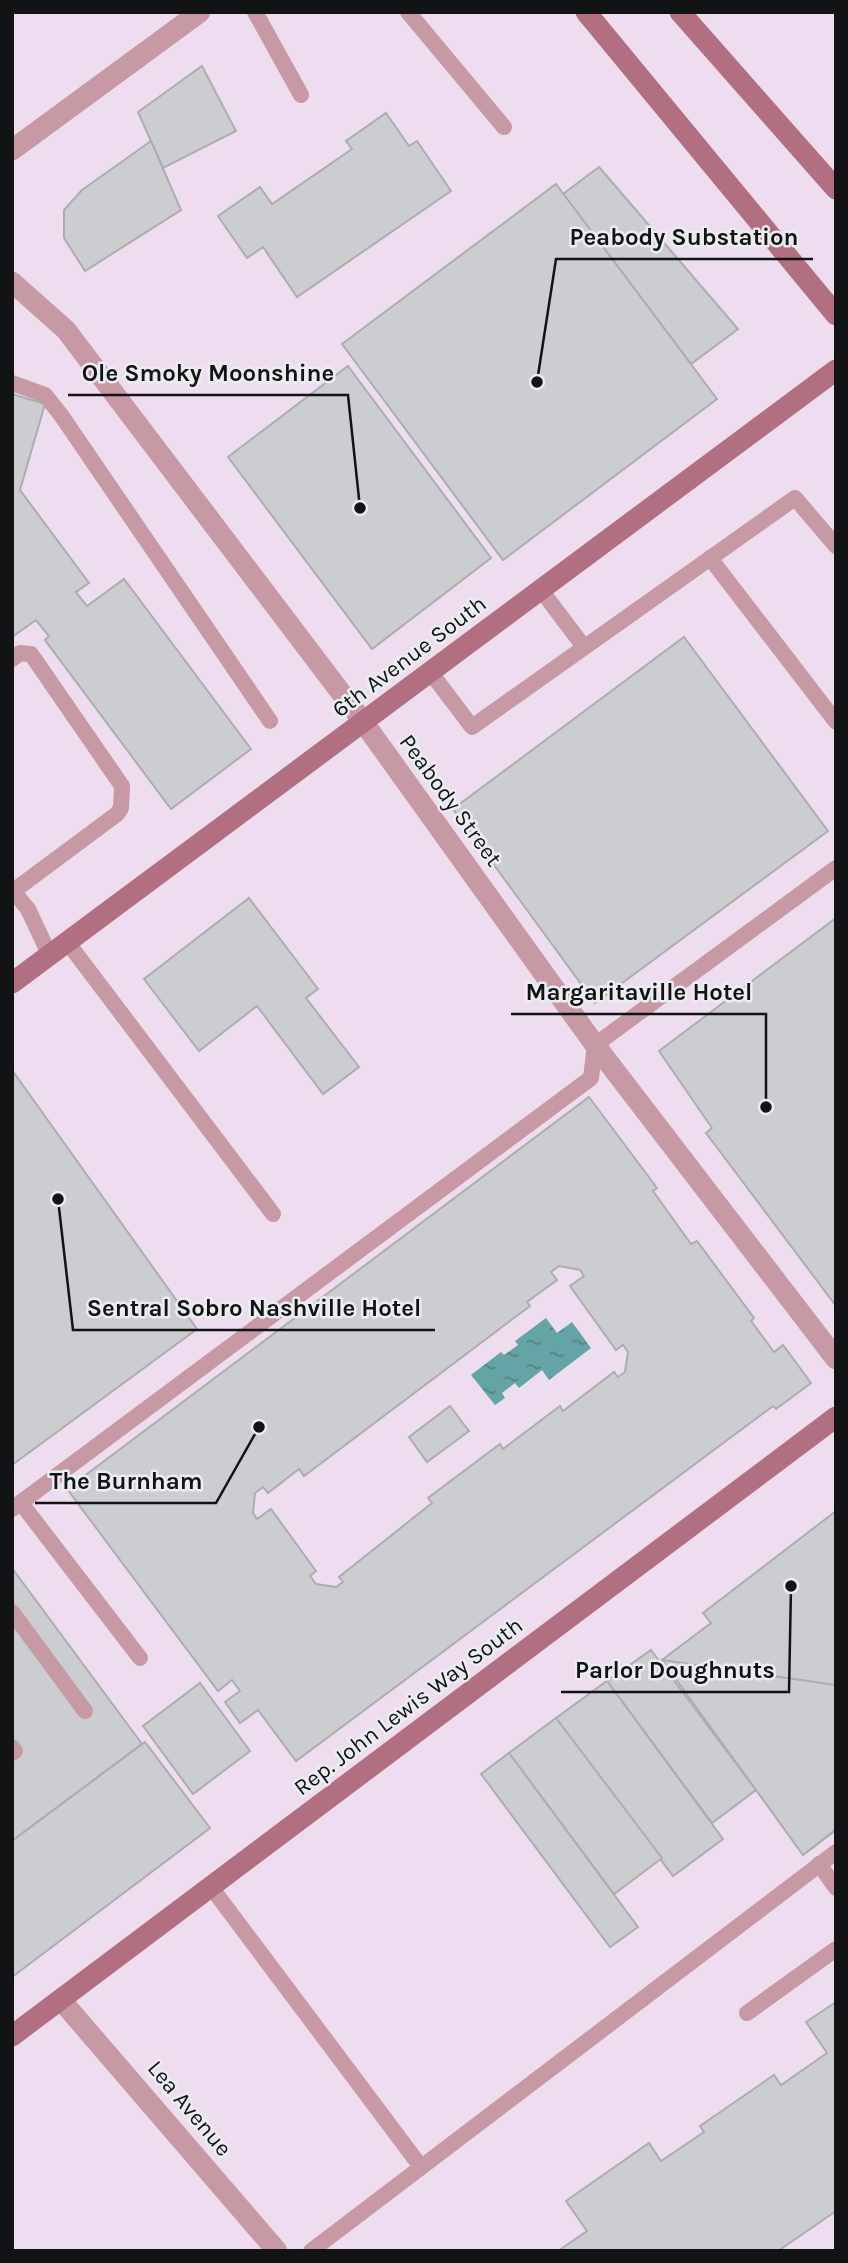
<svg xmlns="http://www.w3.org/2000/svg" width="848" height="2263" font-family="Karla,sans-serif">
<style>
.commercial{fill:#eeddef}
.water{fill:url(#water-ripples)}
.building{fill:#cccdd1;stroke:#acadb1;stroke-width:2;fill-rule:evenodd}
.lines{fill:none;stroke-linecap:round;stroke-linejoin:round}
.lane{stroke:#c799a4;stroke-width:16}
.street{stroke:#c799a4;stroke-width:21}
.secondary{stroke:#b16f81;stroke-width:21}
.labels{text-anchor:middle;stroke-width:5;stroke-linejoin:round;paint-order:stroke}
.street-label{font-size:23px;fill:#121314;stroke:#ecedf1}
.leader{fill:none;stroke:#121314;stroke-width:2.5}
.callout-dot{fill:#121314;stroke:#ecedf1;stroke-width:2.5}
.callout-label{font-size:24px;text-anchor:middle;font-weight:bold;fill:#121314;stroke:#ecedf1;stroke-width:5;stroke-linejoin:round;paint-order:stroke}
</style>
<defs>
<pattern id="water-ripples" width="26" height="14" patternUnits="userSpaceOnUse" patternTransform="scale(1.75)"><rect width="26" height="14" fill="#64a4a4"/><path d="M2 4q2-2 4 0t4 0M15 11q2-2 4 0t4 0" fill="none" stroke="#518484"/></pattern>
</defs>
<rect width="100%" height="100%" fill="#ecedf1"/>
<rect class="commercial" x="12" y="12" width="824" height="2239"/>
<polygon class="water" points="546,1318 557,1333 572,1322 591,1348 549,1380 542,1370 519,1388 515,1383 502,1393 505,1398 495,1405 471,1375 501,1352 504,1355 518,1345 515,1341"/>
<g class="building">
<polygon points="202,66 236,131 163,168 138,112"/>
<polygon points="386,113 409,146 417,141 451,191 297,297 263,247 247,258 218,216 260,187 272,204 352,149 346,141"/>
<polygon points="151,141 181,210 85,271 64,238 64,210 82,190"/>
<polygon points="599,167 738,329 691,364 563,194"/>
<polygon points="556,184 717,399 503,560 342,344"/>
<polygon points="348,366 491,558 372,649 228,457"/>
<polygon points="12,394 45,404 20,490 89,583 76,592 87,606 124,579 251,749 171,809 45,640 49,636 36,620 12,637"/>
<polygon points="684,637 828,831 595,1003 453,809"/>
<polygon points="249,898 318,989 306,998 359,1067 323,1094 257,1006 199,1051 144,979"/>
<polygon points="836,918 836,1306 706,1133 712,1128 659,1051"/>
<polygon points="12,1070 197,1329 12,1465"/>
<path d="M589,1097L657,1188L653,1191L691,1244L697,1241L754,1318L751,1321L774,1352L783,1345L811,1383L776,1409L773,1406L296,1761L258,1710L240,1723L225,1702L240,1691L232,1680L218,1691L67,1489ZM559,1266L580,1270L584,1276L570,1286L616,1350L623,1345L628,1352L625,1372L618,1377L614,1372L563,1411L560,1406L503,1449L500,1444L428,1498L432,1503L339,1577L343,1582L336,1587L316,1584L310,1576L316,1571L271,1509L257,1519L253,1513L255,1493L263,1487L268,1493L299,1469L304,1476L530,1306L527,1302L557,1280L551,1272Z"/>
<polygon points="450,1406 469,1431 427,1462 409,1437"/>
<polygon points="836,1511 836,1830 807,1852 662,1660 711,1623 703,1613"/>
<polygon points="12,1568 142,1744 12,1841"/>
<polygon points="651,1650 756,1790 712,1823 607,1681"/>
<polygon points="662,1660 836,1685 836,1829 803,1855"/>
<polygon points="607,1681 723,1839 673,1876 556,1718"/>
<polygon points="200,1683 250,1751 193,1794 143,1726"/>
<polygon points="556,1718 662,1858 614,1894 509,1753"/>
<polygon points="145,1742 210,1828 12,1977 12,1841"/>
<polygon points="509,1753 638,1927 610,1947 481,1774"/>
<polygon points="836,2002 836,2211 778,2251 558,2251 587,2231 566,2201 649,2143 661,2161 704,2132 700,2126 774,2075 781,2085 827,2053 806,2022"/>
</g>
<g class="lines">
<g class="lane">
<polyline points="255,12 301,95"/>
<polyline points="408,12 504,127"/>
<polyline points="12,383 45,395 61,415 270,721"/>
<polyline points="710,558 836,722"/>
<polyline points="541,590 584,647"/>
<polyline points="12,659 20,653 31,654 122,786 121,808 117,814 12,892"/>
<polyline points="431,673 472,727 795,498 836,546"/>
<polyline points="13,891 28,909 50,956"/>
<polyline points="68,943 273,1214"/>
<polyline points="21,1503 140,1658"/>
<polyline points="12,1509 591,1078 595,1045 836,868"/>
<polyline points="12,1612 85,1711"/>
<polyline points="12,1747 15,1751 12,1753"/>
<polyline points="819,1864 836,1888"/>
<polyline points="211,1887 421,2167"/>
<polyline points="747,2013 836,1949"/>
<polyline points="311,2251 836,1852"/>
</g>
<g class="street">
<polyline points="12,150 200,12"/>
<polyline points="12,282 66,330 364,723 595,1045 836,1359"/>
<polyline points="61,2000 277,2251"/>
</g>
<g class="secondary">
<polyline points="586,12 836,315"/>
<polyline points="680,12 836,189"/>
<polyline points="12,983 836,370"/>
<polyline points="12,2036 836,1417"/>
</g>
</g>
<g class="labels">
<g class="street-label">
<text transform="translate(409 656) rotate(-37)" y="8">6th Avenue South</text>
<text transform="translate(451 800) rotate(54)" y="8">Peabody Street</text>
<text transform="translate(408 1706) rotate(-37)" y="8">Rep. John Lewis Way South</text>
<text transform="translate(190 2108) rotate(50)" y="8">Lea Avenue</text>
</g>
</g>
<path class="leader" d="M537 382L556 259H813M360 508L348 395H68M766 1107L766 1014H511M58 1199L73 1330H435M259 1427L216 1503H35M791 1586L789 1692H561"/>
<g class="callout-dot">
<circle cx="537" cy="382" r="7"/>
<circle cx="360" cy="508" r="7"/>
<circle cx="766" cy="1107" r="7"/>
<circle cx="58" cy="1199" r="7"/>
<circle cx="259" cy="1427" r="7"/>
<circle cx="791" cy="1586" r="7"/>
</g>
<g class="callout-label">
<text x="684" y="245">Peabody Substation</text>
<text x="208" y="381">Ole Smoky Moonshine</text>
<text x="639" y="1000">Margaritaville Hotel</text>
<text x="254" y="1316">Sentral Sobro Nashville Hotel</text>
<text x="126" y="1489">The Burnham</text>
<text x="675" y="1678">Parlor Doughnuts</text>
</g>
<rect width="848" height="2263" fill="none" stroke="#121314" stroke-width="28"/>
</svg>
